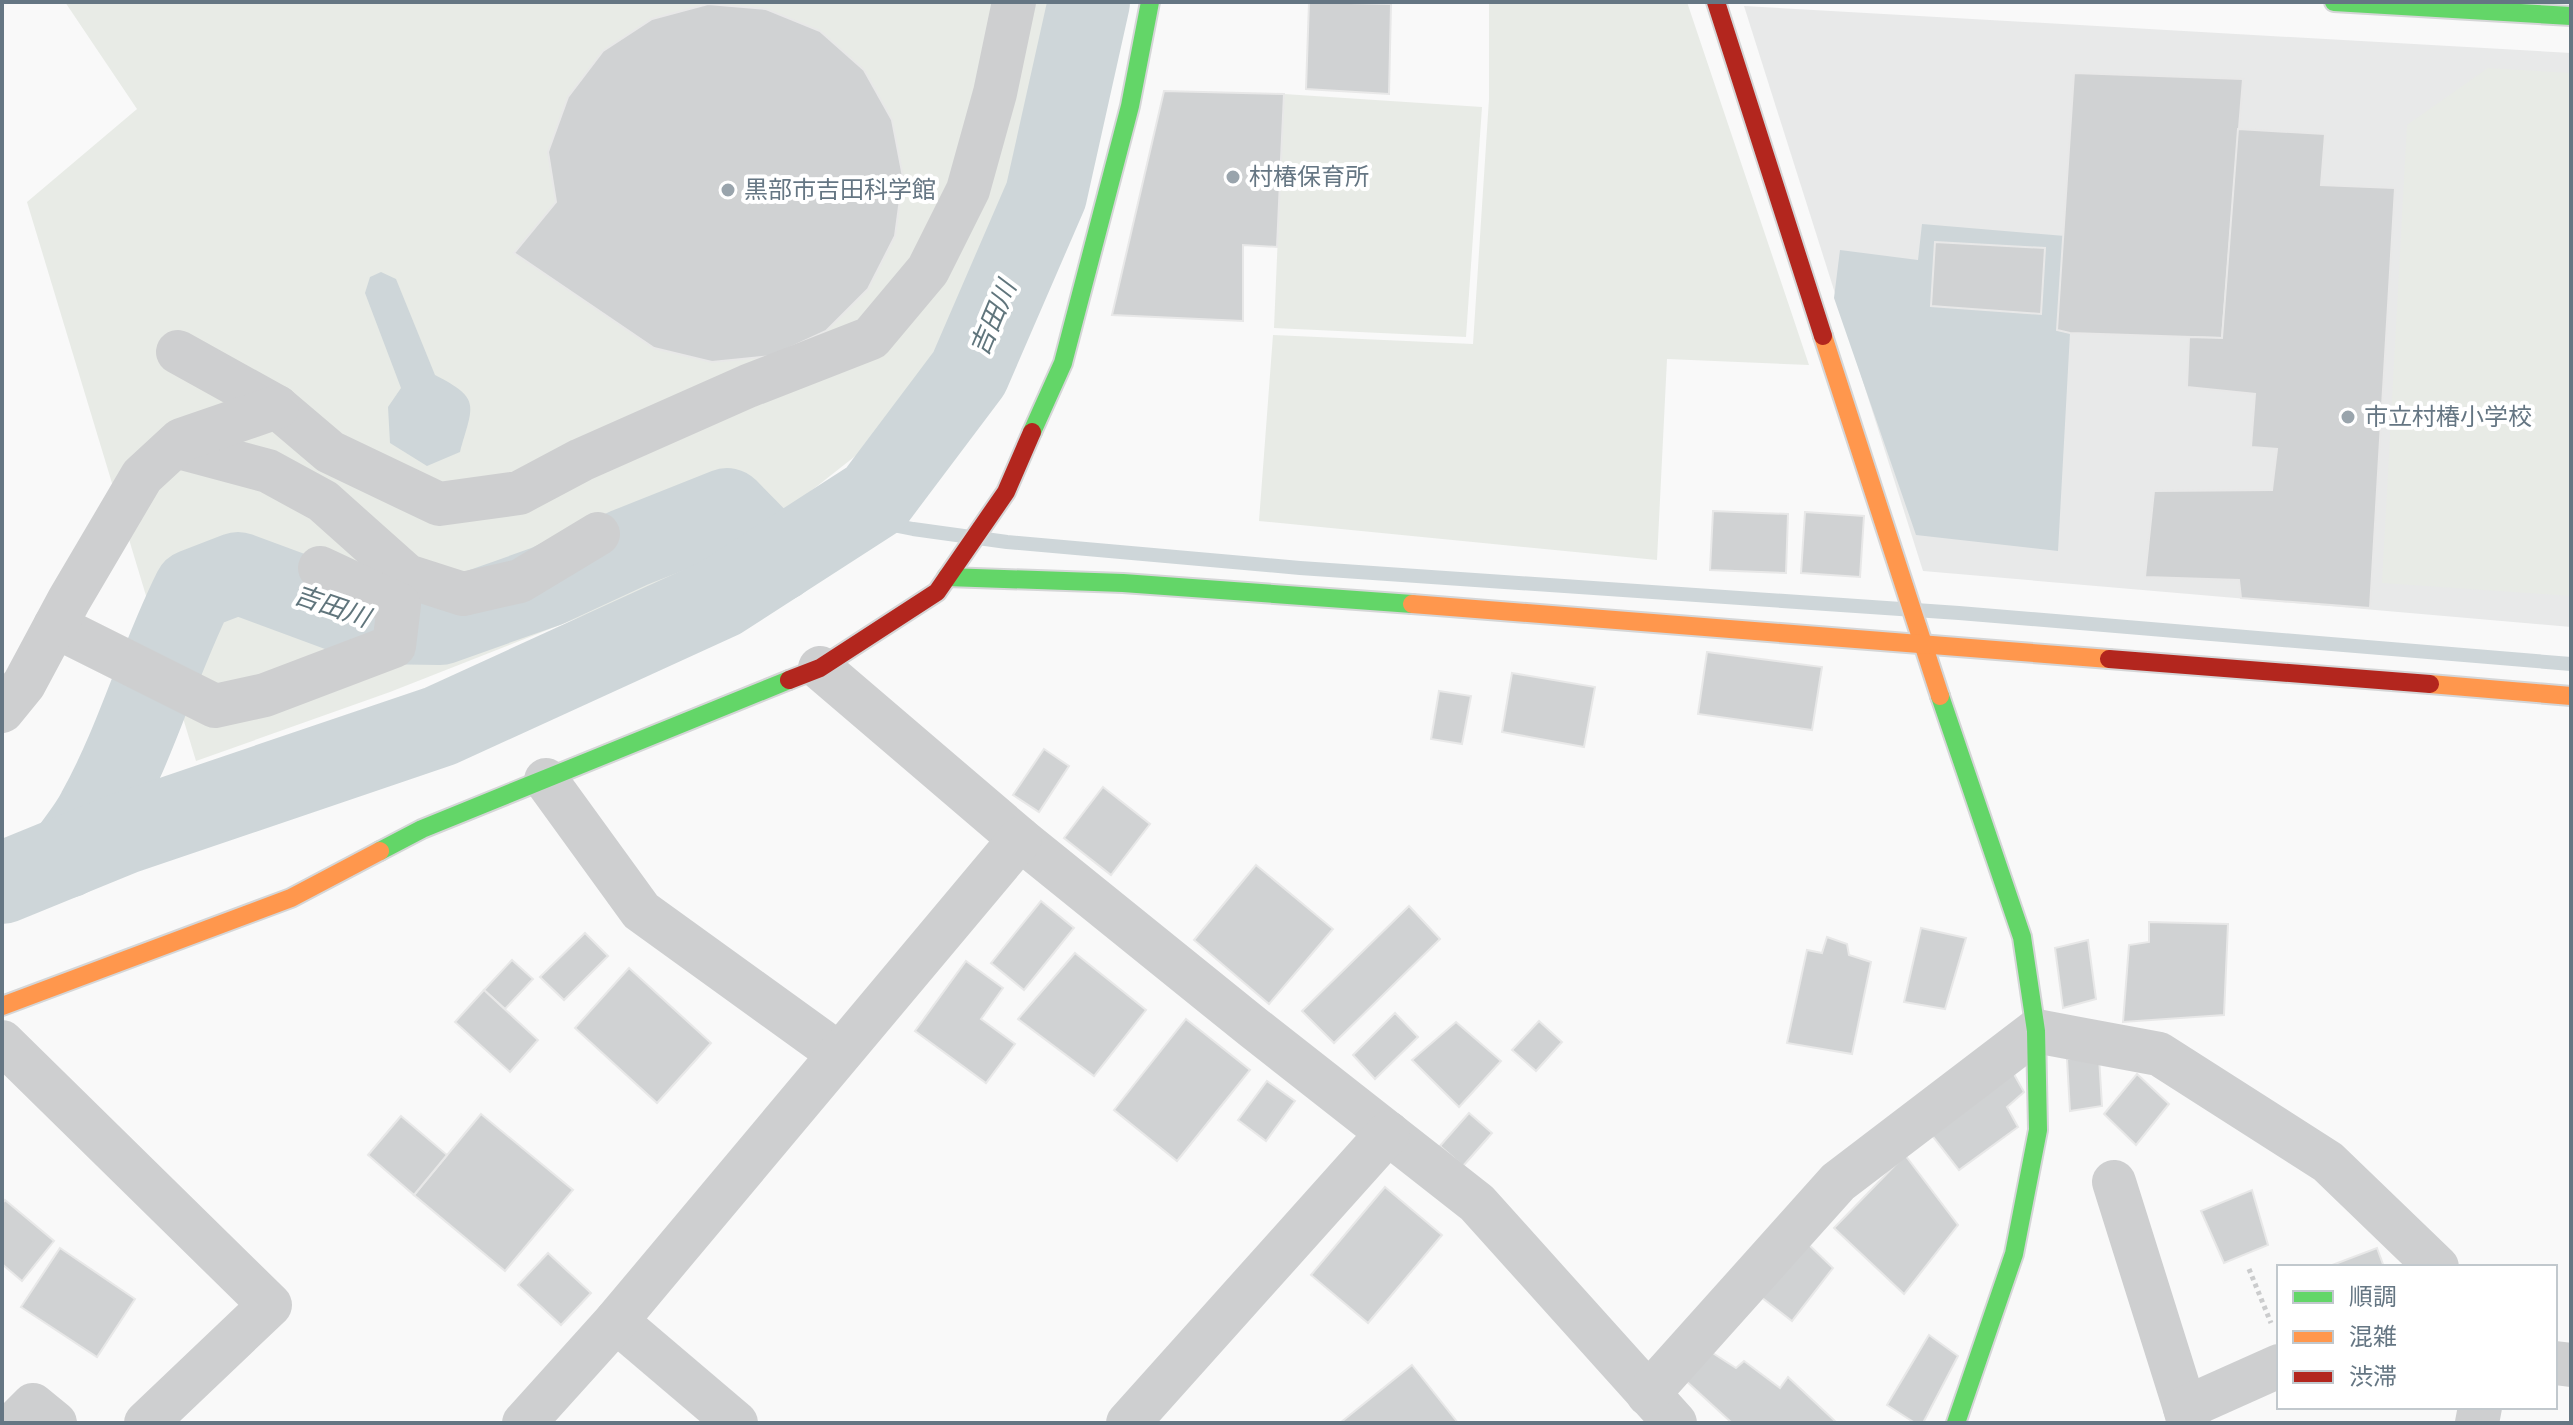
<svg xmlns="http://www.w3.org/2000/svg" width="2573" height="1425" font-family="Figtree,'Noto Sans JP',sans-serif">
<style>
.built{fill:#e8e9e9}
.green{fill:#e8ebe6}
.water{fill:#ced6d9}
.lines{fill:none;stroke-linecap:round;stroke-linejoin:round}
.stream{stroke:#ced6d9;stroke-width:14}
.river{stroke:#ced6d9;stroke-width:82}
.building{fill:#d0d2d3;stroke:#e8e8e8;stroke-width:2}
.fast-casing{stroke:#d5d6d7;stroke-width:22}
.slow-casing{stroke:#d5d6d7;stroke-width:22}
.jam-casing{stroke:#d5d6d7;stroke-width:22}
.path{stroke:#cbcccd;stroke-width:5;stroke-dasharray:4 4;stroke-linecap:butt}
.street{stroke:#cecfd0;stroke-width:44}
.fast{stroke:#63d668;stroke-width:18}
.slow{stroke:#ff974d;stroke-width:18}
.jam{stroke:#b3261e;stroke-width:18}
.poi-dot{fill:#99a4ac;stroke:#fff;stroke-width:3}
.labels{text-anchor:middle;stroke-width:8;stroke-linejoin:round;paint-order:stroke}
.poi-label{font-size:24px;fill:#657683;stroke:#fff;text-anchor:start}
.water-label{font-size:26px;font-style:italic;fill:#60757c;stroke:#fff}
</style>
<rect width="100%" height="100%" fill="#f9f9f9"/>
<polygon class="built" points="1744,6 2571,53 2571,627 1923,571"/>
<g class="green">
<polygon points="65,2 1055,2 1046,61 1009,205 946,362 863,450 722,561 390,692 196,761 27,202 137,109"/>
<polygon points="1489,2 1687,2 1809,365 1667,359 1657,560 1259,521 1273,335 1473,344 1489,99"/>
<polygon points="2488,68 2571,73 2571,596 2382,583 2407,125"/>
<polygon points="1284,94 1482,107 1466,337 1274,328"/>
</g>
<g class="water">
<polygon points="1922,224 2065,236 2057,329 2070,333 2058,551 1916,535 1834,298 1840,250 1918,260"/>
<path d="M381,272L396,279L435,375C482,399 473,405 460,452L427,466L390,443L388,407L401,388L365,293L370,277Z"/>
</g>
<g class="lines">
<polyline class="stream" points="847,516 913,529 1007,542 1300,568 1959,613 2571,664"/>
<g class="river">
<path d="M67,857C77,842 90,827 98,811C137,741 158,662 194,590L238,573L373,623L440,624L547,586L629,548L727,509L778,561"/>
<polyline points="2,883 122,834 440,726 720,598 875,498 969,373 1046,195 1089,2"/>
</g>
</g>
<g class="building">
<polygon points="1309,2 1391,4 1389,94 1306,89"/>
<polygon points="708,4 766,9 820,31 864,70 892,120 903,177 895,236 868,289 826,331 772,356 712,362 654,348 514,253 556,202 548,152 568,97 603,51 652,19"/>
<polygon points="2074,73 2243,79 2222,338 2070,333 2057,330"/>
<polygon points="1164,91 1284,94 1277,247 1243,245 1243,321 1112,315"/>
<polygon points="2238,129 2325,134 2321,185 2395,188 2370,608 2241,598 2239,580 2145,577 2154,491 2272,490 2277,449 2251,447 2255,394 2187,387 2189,337 2222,338"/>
<polygon points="1935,242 2045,248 2041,314 1931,306"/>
<polygon points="1713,511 1788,514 1786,573 1710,570"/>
<polygon points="1805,512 1864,516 1860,577 1801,573"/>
<polygon points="1707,652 1822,667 1812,730 1698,714"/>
<polygon points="1512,673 1595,687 1584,747 1502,732"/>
<polygon points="1439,691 1471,696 1462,744 1431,739"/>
<polygon points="1044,749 1069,766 1039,812 1013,795"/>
<polygon points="1103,787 1150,824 1111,875 1064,838"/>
<polygon points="1256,865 1333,929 1269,1004 1194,940"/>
<polygon points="1041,901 1074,928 1024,990 991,963"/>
<polygon points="1409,906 1440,939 1334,1043 1302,1011"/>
<polygon points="2149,922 2228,924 2224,1015 2123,1022 2129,945 2149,942"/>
<polygon points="1921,928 1966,938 1945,1009 1904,1002"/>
<polygon points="585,933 608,956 564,1000 540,977"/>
<polygon points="1827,937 1847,944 1849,955 1871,962 1852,1054 1787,1043 1807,950 1822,953"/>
<polygon points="2088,940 2096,999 2063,1008 2055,948"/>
<polygon points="1075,953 1146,1010 1094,1076 1018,1019"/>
<polygon points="512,960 533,979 505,1009 484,990"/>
<polygon points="966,961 1003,988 981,1019 1015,1044 986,1083 915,1031"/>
<polygon points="629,968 711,1043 657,1103 575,1028"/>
<polygon points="484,990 538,1040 510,1072 455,1022"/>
<polygon points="1395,1013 1418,1037 1375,1079 1353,1055"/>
<polygon points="1186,1019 1250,1070 1177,1161 1114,1110"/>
<polygon points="1539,1021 1562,1042 1536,1071 1512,1050"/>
<polygon points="1456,1022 1501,1061 1459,1107 1412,1060"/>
<polygon points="2099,1057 2102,1106 2070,1111 2067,1059"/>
<polygon points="2011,1069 2024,1092 2007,1107 2018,1127 1959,1170 1931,1134"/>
<polygon points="2137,1074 2169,1104 2136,1145 2104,1114"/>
<polygon points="1267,1081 1295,1101 1266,1141 1238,1120"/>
<polygon points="1469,1113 1492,1133 1463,1166 1440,1146"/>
<polygon points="481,1114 573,1190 505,1271 414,1195"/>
<polygon points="401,1116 447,1155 414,1195 368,1155"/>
<polygon points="1905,1155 1958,1225 1904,1294 1834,1228"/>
<polygon points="1385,1187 1442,1235 1368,1323 1311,1275"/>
<polygon points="2252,1190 2268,1245 2224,1263 2201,1211"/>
<polygon points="5,1200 54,1241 22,1281 2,1264 2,1204"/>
<polygon points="1804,1240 1833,1268 1792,1321 1761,1297"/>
<polygon points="60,1248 135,1299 97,1357 21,1307"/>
<polygon points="2377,1248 2384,1267 2327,1267"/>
<polygon points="548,1253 591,1293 561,1325 518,1285"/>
<polygon points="1929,1335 1958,1356 1923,1423 1915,1423 1887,1405"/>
<polygon points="1708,1350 1736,1368 1744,1361 1780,1388 1788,1377 1836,1422 1732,1423 1685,1380"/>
<polygon points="1412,1365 1458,1423 1340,1423"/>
</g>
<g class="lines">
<defs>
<g id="fast">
<polyline points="2334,2 2571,16"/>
<polyline points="1032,432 1063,363 1130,106 1150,2"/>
<polyline points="947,577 1123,583 1412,604"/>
<polyline points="1940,696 2022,937 2036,1031 2038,1130 2014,1254 1956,1423"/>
<polyline points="380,851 422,829 789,680"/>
</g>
<g id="slow">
<polyline points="1823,336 1940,696"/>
<polyline points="1412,604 2109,659"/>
<polyline points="2430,684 2571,696"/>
<polyline points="2,1006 291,898 380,851"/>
</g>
<g id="jam">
<polyline points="1716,2 1823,336"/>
<polyline points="2109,659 2430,684"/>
<polyline points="789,680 820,668 937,592 1006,492 1032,432"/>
</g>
</defs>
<use href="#fast" class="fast-casing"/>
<use href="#slow" class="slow-casing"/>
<use href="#jam" class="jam-casing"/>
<polyline class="path" points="2249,1269 2271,1323"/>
<g class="street">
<polyline points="178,352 277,407 330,452 439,504 519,493 581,460 748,386 871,338 928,270 968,190 995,93 1014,2"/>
<polyline points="175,446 268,471 323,501 407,576 463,594 520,581 598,534"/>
<polyline points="55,626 215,706 265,695 394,646 399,605 320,568"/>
<polyline points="820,668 1020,839 1254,1028 1477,1203 1675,1423"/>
<polyline points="2,711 24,684 69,600 142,476 181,440 277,407"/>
<polyline points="546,780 641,911 839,1054"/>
<polyline points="2,1042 270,1305 146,1423"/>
<polyline points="2114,1182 2185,1408"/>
<polyline points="616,1321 736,1423"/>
<polyline points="2555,1363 2571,1365"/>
<polyline points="1648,1394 1838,1182 2036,1031 2159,1054 2328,1162 2437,1267"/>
<polyline points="15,1423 33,1405 55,1423"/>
<polyline points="524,1423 616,1321 1020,839"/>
<polyline points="1128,1423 1388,1133"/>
<polyline points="2189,1423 2185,1408 2279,1366"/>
<polyline points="2477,1423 2480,1407"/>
</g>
<use href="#fast" class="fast"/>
<use href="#slow" class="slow"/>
<use href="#jam" class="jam"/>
</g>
<g class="poi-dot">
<circle cx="1233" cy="177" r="8"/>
<circle cx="728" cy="190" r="8"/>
<circle cx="2348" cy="417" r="8"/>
</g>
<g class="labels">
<g class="poi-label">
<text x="1249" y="185">村椿保育所</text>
<text x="744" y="198">黒部市吉田科学館</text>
<text x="2364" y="425">市立村椿小学校</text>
</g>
<g class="water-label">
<text transform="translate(993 318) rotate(-67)" y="9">吉田川</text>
<text transform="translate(332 606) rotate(19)" y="9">吉田川</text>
</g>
</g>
<rect width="2573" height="1425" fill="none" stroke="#657683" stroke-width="8"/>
<rect x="2277" y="1265" width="280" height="144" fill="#ffffff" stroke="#c1c8cd" stroke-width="2"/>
<rect x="2293" y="1291" width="40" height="12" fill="#63d668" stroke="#c1c8cd" stroke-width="2"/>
<text x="2349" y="1305" font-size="24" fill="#657683">順調</text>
<rect x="2293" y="1331" width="40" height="12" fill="#ff974d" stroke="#c1c8cd" stroke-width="2"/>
<text x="2349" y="1345" font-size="24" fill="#657683">混雑</text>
<rect x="2293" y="1371" width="40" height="12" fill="#b3261e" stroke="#c1c8cd" stroke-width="2"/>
<text x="2349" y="1385" font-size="24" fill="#657683">渋滞</text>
</svg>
